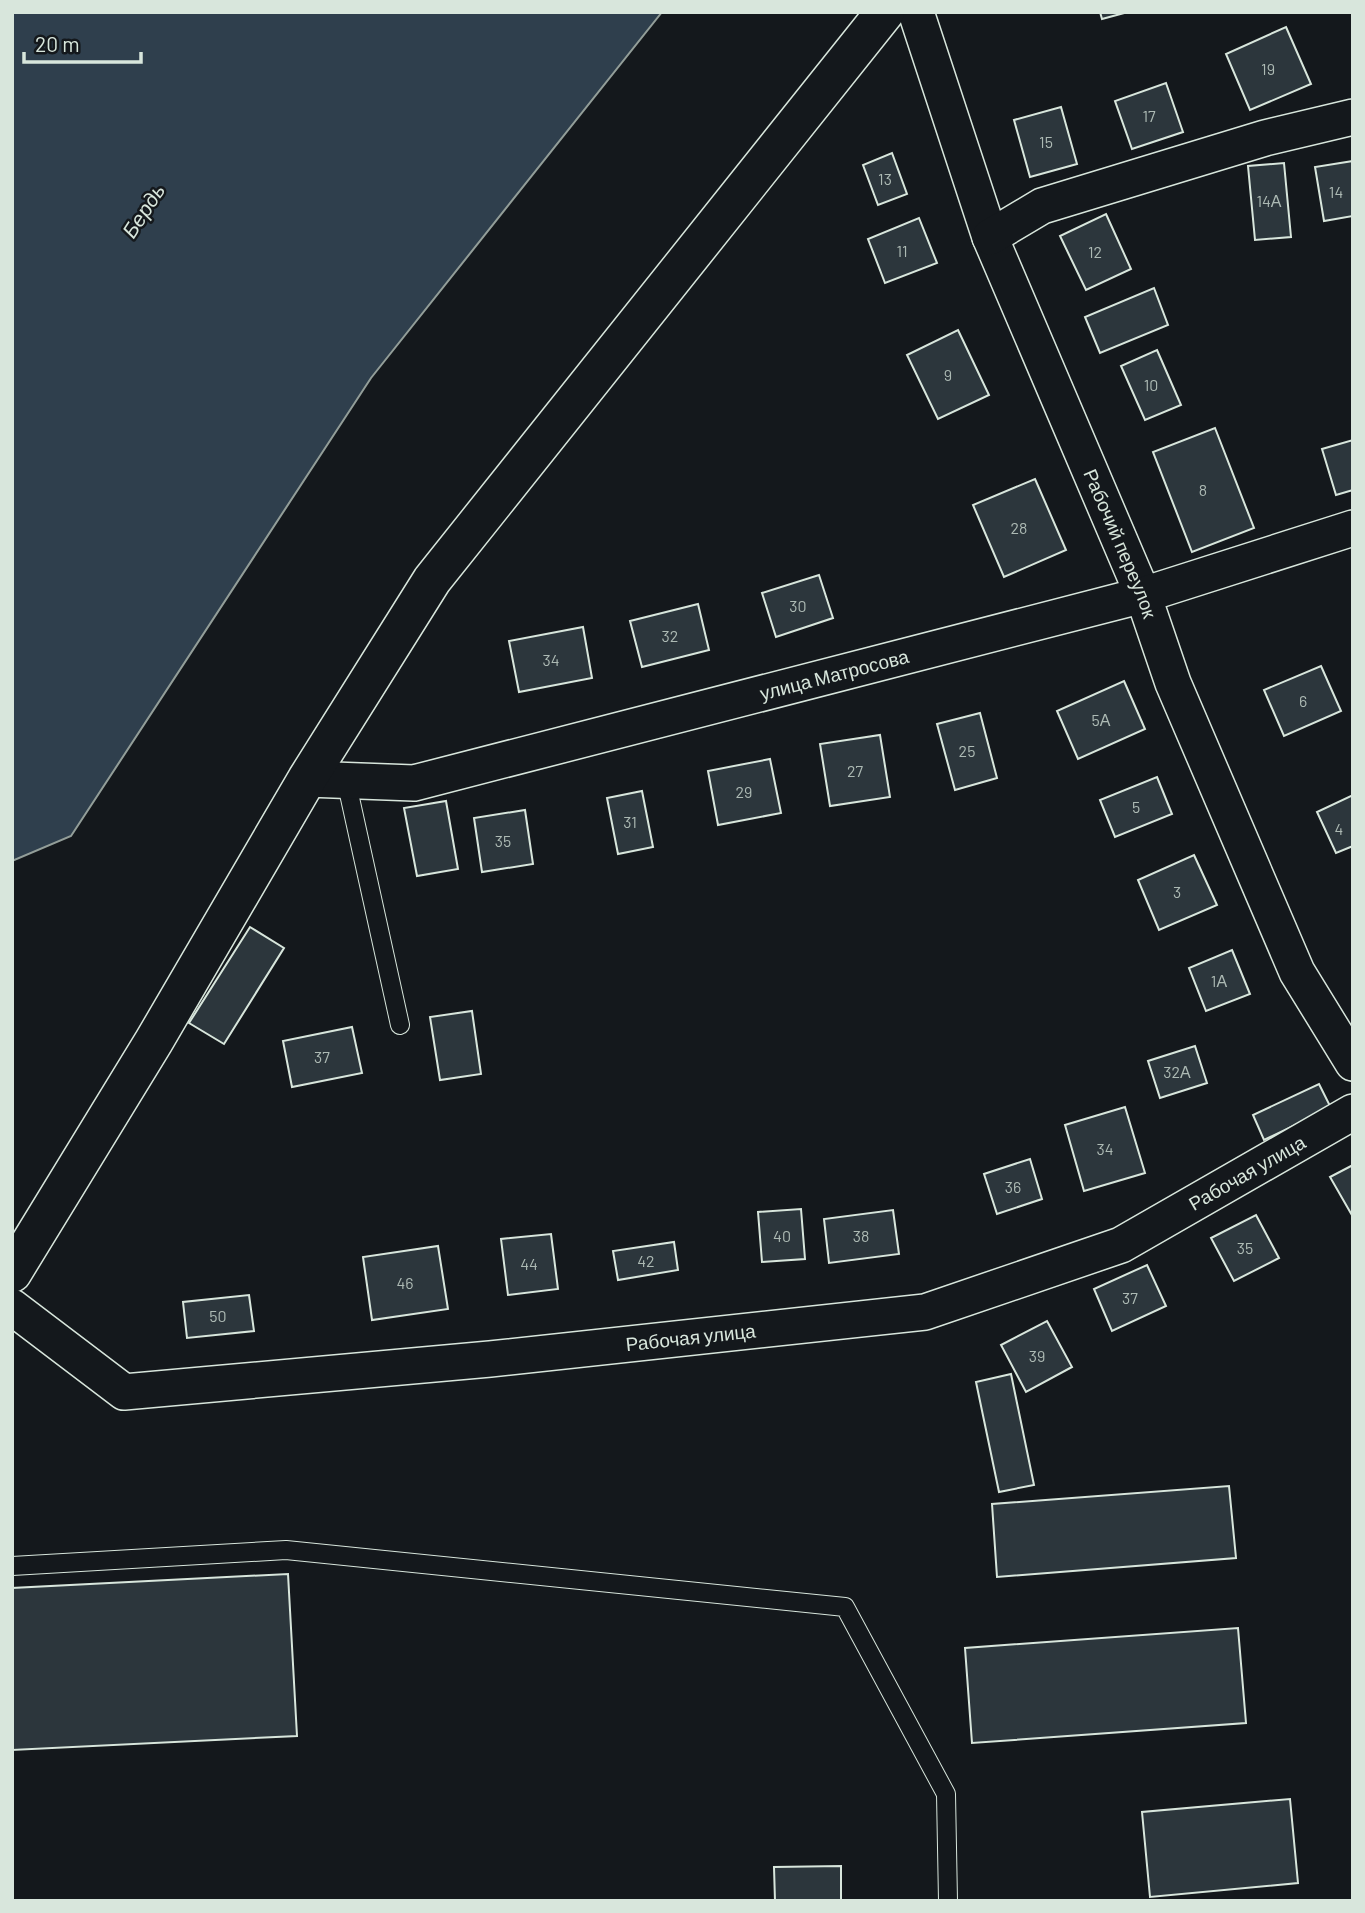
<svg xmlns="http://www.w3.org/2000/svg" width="1365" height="1913" font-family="Barlow,sans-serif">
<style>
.water{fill:#2f3f4d;stroke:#939e99;stroke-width:2}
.building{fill:#2c363c;stroke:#d8e6dc;stroke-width:2}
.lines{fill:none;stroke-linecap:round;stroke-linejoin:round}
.service-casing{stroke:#d8e6dc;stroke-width:20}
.minor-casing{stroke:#d8e6dc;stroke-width:38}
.tertiary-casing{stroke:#d8e6dc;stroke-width:41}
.service{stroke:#14181c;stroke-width:18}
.minor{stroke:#14181c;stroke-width:35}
.tertiary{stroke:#14181c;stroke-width:38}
.labels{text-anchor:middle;stroke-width:5;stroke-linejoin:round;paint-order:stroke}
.number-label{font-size:16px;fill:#adbab4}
.street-label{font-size:19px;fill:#d8e6dc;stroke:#14181c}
.water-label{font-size:21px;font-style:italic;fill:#d8e6dc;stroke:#14181c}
</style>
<rect width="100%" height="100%" fill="#14181c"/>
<polygon class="water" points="12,12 662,12 371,378 71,836 12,861"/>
<g class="building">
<polygon points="1100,12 1128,12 1102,19"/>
<polygon points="1286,27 1311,84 1250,110 1226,54"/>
<polygon points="1166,83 1183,132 1132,149 1115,101"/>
<polygon points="1061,107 1077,164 1030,177 1014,120"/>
<polygon points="892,153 907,194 878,205 863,165"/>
<polygon points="1353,161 1353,216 1324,221 1315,167"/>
<polygon points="1284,163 1291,237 1255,240 1248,166"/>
<polygon points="1106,214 1131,269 1086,290 1060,236"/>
<polygon points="919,218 937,263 885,283 868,239"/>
<polygon points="1154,288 1168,325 1100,353 1085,317"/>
<polygon points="958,330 989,395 938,419 907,355"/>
<polygon points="1157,350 1181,405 1145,420 1121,366"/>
<polygon points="1215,428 1254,528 1192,552 1153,452"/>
<polygon points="1353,440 1353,490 1336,495 1322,449"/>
<polygon points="1035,479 1066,550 1004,577 973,505"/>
<polygon points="819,575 833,618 776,637 762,593"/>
<polygon points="698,604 709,650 642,667 630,621"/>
<polygon points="583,627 592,678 519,692 509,641"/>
<polygon points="1321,666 1341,711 1284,736 1264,690"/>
<polygon points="1124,681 1145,729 1078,759 1057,711"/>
<polygon points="980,713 997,778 955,790 937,724"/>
<polygon points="880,735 890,797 830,806 820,744"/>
<polygon points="770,759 781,813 718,825 708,771"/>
<polygon points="1157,777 1172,814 1115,837 1100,800"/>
<polygon points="642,791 653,847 618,854 607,798"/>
<polygon points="1353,795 1353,846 1336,853 1317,812"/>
<polygon points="446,801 458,869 417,876 404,808"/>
<polygon points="525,810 533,864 482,872 474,818"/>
<polygon points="1194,855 1217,905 1159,930 1138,880"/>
<polygon points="250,927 284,948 224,1044 189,1023"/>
<polygon points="1232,950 1250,994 1206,1011 1189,968"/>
<polygon points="472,1011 481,1074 440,1080 430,1017"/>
<polygon points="352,1027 362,1073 292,1087 283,1041"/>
<polygon points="1195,1046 1207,1083 1160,1098 1148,1061"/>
<polygon points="1319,1084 1331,1108 1264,1140 1253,1115"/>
<polygon points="1125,1107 1145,1173 1084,1191 1065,1125"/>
<polygon points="1030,1159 1042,1199 997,1214 984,1174"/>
<polygon points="1353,1165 1353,1217 1330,1177"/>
<polygon points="801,1209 805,1259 762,1262 758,1212"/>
<polygon points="893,1210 899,1254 829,1263 824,1219"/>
<polygon points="1256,1215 1279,1258 1234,1281 1211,1238"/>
<polygon points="551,1234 558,1289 508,1295 501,1239"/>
<polygon points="674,1242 678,1270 618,1280 613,1251"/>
<polygon points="438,1246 448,1309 372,1320 363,1257"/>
<polygon points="1147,1265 1166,1306 1112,1331 1094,1289"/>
<polygon points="249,1295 254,1331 187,1338 183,1302"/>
<polygon points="1047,1321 1072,1367 1026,1392 1001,1345"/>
<polygon points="1011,1374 1034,1485 999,1492 976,1382"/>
<polygon points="1229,1486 1236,1558 997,1577 992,1504"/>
<polygon points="288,1574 297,1736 12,1750 12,1588"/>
<polygon points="1238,1628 1246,1723 972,1743 965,1648"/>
<polygon points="1290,1799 1298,1883 1150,1897 1142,1812"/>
<polygon points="841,1866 841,1901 775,1901 774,1867"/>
</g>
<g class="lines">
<defs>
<g id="service">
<polyline points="346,780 400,1025"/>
<polyline points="12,1566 286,1550 845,1607 946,1794 948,1901"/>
</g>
<g id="minor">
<path id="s1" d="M916,12L990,237L1143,595L1173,683L1297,972L1353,1063"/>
<polyline points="990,237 1042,206 1265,138 1353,117"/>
<path id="s2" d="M307,779L414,783L1143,595L1353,528"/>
<path id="s3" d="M12,1307L124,1392L490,1359L925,1312L1121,1245L1353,1112"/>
</g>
<polyline id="tertiary" points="12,1273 154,1041 307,779 432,580 885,12"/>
</defs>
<use href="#service" class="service-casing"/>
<use href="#minor" class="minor-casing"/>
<use href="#tertiary" class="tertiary-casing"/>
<use href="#service" class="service"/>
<use href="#minor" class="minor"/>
<use href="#tertiary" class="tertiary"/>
</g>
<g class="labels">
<g class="number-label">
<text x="1268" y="75">19</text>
<text x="1149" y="122">17</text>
<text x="1046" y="148">15</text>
<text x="885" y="185">13</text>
<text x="1336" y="198">14</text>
<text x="1269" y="207">14А</text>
<text x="902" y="257">11</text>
<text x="1095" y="258">12</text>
<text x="948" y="381">9</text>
<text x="1151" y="391">10</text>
<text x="1203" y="496">8</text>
<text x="1019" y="534">28</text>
<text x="798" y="612">30</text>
<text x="670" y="642">32</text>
<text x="551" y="666">34</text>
<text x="1303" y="707">6</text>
<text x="1101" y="726">5А</text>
<text x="967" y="757">25</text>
<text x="855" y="777">27</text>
<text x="744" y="798">29</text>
<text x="1136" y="813">5</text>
<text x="630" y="828">31</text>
<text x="1339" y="835">4</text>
<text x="503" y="847">35</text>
<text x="1177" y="898">3</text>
<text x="1219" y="987">1А</text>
<text x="322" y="1063">37</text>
<text x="1177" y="1078">32А</text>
<text x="1105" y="1155">34</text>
<text x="1013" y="1193">36</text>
<text x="782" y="1242">40</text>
<text x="861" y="1242">38</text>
<text x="1245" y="1254">35</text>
<text x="646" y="1267">42</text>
<text x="529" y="1270">44</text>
<text x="405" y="1289">46</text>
<text x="1130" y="1304">37</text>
<text x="218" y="1322">50</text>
<text x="1037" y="1362">39</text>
</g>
<g class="street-label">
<text dy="7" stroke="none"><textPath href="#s1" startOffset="570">Рабочий переулок</textPath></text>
<text dy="7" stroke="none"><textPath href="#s2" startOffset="541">улица Матросова</textPath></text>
<text dy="7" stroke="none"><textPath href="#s3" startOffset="1298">Рабочая улица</textPath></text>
<text dy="7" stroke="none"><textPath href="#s3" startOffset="710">Рабочая улица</textPath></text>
</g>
<g class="water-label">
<text transform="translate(144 211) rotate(-57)" y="7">Бердь</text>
</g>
</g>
<rect width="1365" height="1913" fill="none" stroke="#d8e6dc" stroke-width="28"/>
<path d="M24 52v10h117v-10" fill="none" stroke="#d8e6dc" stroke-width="3.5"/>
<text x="35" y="52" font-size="21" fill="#d8e6dc" stroke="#14181c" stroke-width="5" paint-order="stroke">20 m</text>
</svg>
